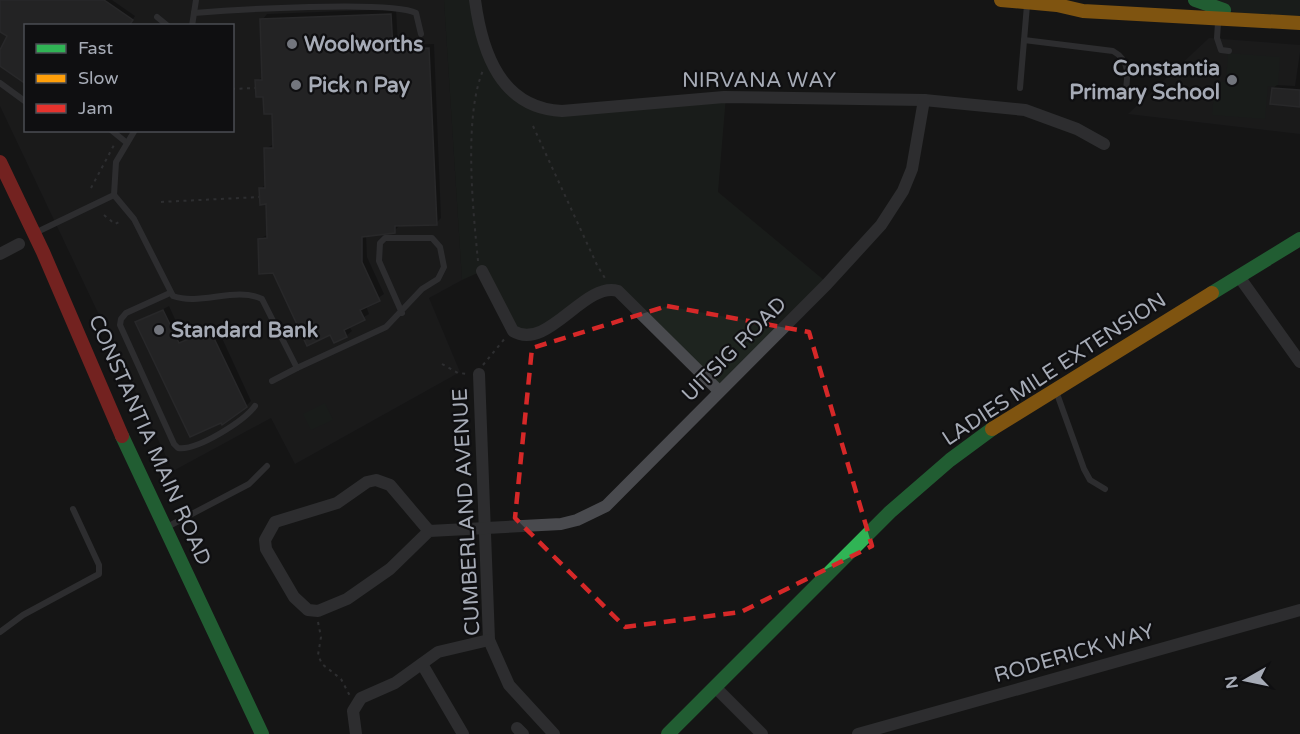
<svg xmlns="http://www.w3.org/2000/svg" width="1300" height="734" font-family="'Varela Round',sans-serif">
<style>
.built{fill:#1f1f21;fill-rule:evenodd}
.green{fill:#1e241f}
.shadow{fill:#0007}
.building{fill:#343436;stroke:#3e3e41;stroke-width:1.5}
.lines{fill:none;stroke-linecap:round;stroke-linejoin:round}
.path{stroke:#4b4c50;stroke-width:2;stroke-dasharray:3 4.5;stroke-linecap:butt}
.lane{stroke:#494a4e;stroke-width:6}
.street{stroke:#494a4e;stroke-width:12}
.fast{stroke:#30b455;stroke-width:14}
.slow{stroke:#ff9f0a;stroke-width:14}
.jam{stroke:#e5322d;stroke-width:14}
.marked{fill:none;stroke:#d62828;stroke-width:4.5;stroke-dasharray:12 8;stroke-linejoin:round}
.poi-dot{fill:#73767e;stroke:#0f0f11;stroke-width:2}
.labels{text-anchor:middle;stroke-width:4.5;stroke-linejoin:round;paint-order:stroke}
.poi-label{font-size:21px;font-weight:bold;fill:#a6abb6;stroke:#0f0f11;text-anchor:start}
.street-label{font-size:21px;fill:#a6abb6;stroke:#0f0f11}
</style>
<rect width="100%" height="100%" fill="#151515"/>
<g class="built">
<path d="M0,0H444L462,280L429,298L460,372L295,464L271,418L173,471L0,106ZM26,26H232V130H26Z"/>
<polygon points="1209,38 1300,45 1300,134 1128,114"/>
</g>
<g class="green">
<polygon points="444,0 474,0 503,79 538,107 726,96 718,192 825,281 719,391 613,289 540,332 519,335 482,271 462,280"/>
<polygon points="1195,0 1300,0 1300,23 1224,10"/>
<polygon points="1228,53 1280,57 1278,87 1268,86 1265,119 1212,115 1215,81 1226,82"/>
<polygon points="325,403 333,420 311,430 303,414"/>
</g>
<g class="shadow">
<polygon points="0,0 112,0 135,16 129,26 26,26 0,64 0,53 9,35 0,31"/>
<polygon points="396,9 398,45 434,44 441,218 436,223 400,225 394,231 366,235 367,257 384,294 366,306 369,314 349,326 352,331 346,336 331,333 259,239 269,234 267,203 261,189 266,183 265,149 274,144 273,113 257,81 264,76 262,20 267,14"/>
<polygon points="1300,52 1300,105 1273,88 1277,85 1295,86"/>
<polygon points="169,306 184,339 216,325 251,401 246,406 137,323"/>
</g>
<g class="building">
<polygon points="0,0 104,0 133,20 129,26 26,26 26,84 0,66 0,50 7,36 0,32"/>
<polygon points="391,14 393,49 429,48 437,225 395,226 395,233 362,237 362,262 380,301 360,310 365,320 344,330 347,337 334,343 330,335 307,346 273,273 259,274 258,239 267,238 266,204 260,205 259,188 265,188 264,148 273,148 272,114 264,114 263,97 256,97 255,80 262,80 260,19"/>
<polygon points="1272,88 1300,90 1300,107 1270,104"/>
<polygon points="163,310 179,343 210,330 247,407 222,425 221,423 190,437 135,322"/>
</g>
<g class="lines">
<g class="path">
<polyline points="232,89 255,88"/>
<polyline points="533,126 597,265 606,280"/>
<polyline points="91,188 114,145"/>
<polyline points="161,202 259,197"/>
<polyline points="104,215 115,224 121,221"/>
<path d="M478,261C473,210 463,114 484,68"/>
<polyline points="442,364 458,373 469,374"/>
<polyline points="483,365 506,337"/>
<polyline points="318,622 321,637 318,655 322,664 341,679 350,696"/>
</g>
<g class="lane">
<path d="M194,13C230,10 391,0 416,13L421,34"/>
<polyline points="157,17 168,26"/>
<polyline points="1218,23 1217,38 1221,50 1229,51"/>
<polyline points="192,26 196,0"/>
<path d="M1024,40L1113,51C1131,61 1128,77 1125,96"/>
<polyline points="0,83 26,102"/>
<polyline points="1020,88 1027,5"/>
<polyline points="111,130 127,143"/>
<path d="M114,195L134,219L173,296C200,306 236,286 262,299L297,368L386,327L422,289L438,279L444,267L440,247L432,238H385L380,243L379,261L402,313"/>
<polyline points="37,232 114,195 116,162 135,130"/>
<path d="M170,293L126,313L121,319L120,325L174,444L178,448C197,451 244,421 255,406"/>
<polyline points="272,381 297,368"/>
<polyline points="1056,391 1084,469 1090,480 1105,489"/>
<polyline points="169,526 249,484 267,466"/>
<polyline points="0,632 23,615 99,574 99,565 73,509"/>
</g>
<g class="street">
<path d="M475,0C482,53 501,108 562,111L724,97L924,100L1025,110L1077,129L1104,144"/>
<polyline points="0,254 19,244"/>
<path d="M482,271L513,331C548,352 584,281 618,291L719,391"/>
<polyline points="1240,278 1300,362"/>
<polyline points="479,374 489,640 509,685 554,734"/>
<polyline points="429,531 390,485 376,480 367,482 337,503 275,522 265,540 266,549 294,597 308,610 318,611 347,599 390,569 429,531 561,524 577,520 606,506 827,284 881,225 903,191 912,169 924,100"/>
<polyline points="422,664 463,734"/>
<polyline points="715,687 762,734"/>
<polyline points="517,728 523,734"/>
<polyline points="356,734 353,711 361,698 395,683 438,652 489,640"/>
<polyline points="858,734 1300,610"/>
</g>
<g class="fast">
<polyline points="1195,0 1224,10"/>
<polyline points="1212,293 1300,239"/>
<polyline points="122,436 262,734"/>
<polyline points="668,734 890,512 950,460 992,429"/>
</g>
<g class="slow">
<polyline points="1001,0 1057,5 1083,11 1300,23"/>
<polyline points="992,429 1212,293"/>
</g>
<polyline class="jam" points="0,162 43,252 122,436"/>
</g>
<path d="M0 0H1300V734H0ZM667,306L809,332L872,546L741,612L625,627L515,518L532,348Z" fill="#151515" fill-opacity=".55" fill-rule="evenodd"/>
<path class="marked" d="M667,306L809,332L872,546L741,612L625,627L515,518L532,348Z"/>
<g class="poi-dot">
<circle cx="292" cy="44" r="6"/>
<circle cx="1232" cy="80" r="6"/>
<circle cx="296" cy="85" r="6"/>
<circle cx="159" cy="330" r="6"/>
</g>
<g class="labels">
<g class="poi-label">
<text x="304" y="51">Woolworths</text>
<text x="1220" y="75" text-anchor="end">Constantia<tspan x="1220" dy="24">Primary School</tspan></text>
<text x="308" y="92">Pick n Pay</text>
<text x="171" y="337">Standard Bank</text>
</g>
<g class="street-label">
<text x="759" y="87">NIRVANA WAY</text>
<text transform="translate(734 349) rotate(-45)" y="7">UITSIG ROAD</text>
<text transform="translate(1054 369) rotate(-33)" y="7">LADIES MILE EXTENSION</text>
<text transform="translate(150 440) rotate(66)" y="7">CONSTANTIA MAIN ROAD</text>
<text transform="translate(466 512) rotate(-93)" y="7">CUMBERLAND AVENUE</text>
<text transform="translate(1074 653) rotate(-16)" y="7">RODERICK WAY</text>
</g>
</g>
<rect x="24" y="24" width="210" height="108" fill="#0f0f11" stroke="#4b4d53" stroke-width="1.5"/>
<rect x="36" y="44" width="30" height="9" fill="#30b455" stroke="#4b4d53" stroke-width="1.5"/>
<text x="78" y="54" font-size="18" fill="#a6abb6">Fast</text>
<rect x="36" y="74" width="30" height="9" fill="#ff9f0a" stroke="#4b4d53" stroke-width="1.5"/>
<text x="78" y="84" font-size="18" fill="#a6abb6">Slow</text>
<rect x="36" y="104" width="30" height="9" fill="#e5322d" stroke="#4b4d53" stroke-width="1.5"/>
<text x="78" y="114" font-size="18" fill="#a6abb6">Jam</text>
<g transform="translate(1246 680) rotate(261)" stroke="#0f0f11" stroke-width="4.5" paint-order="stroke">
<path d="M0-4.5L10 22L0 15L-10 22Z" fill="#a6abb6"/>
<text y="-9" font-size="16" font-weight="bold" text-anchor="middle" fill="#a6abb6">N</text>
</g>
</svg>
